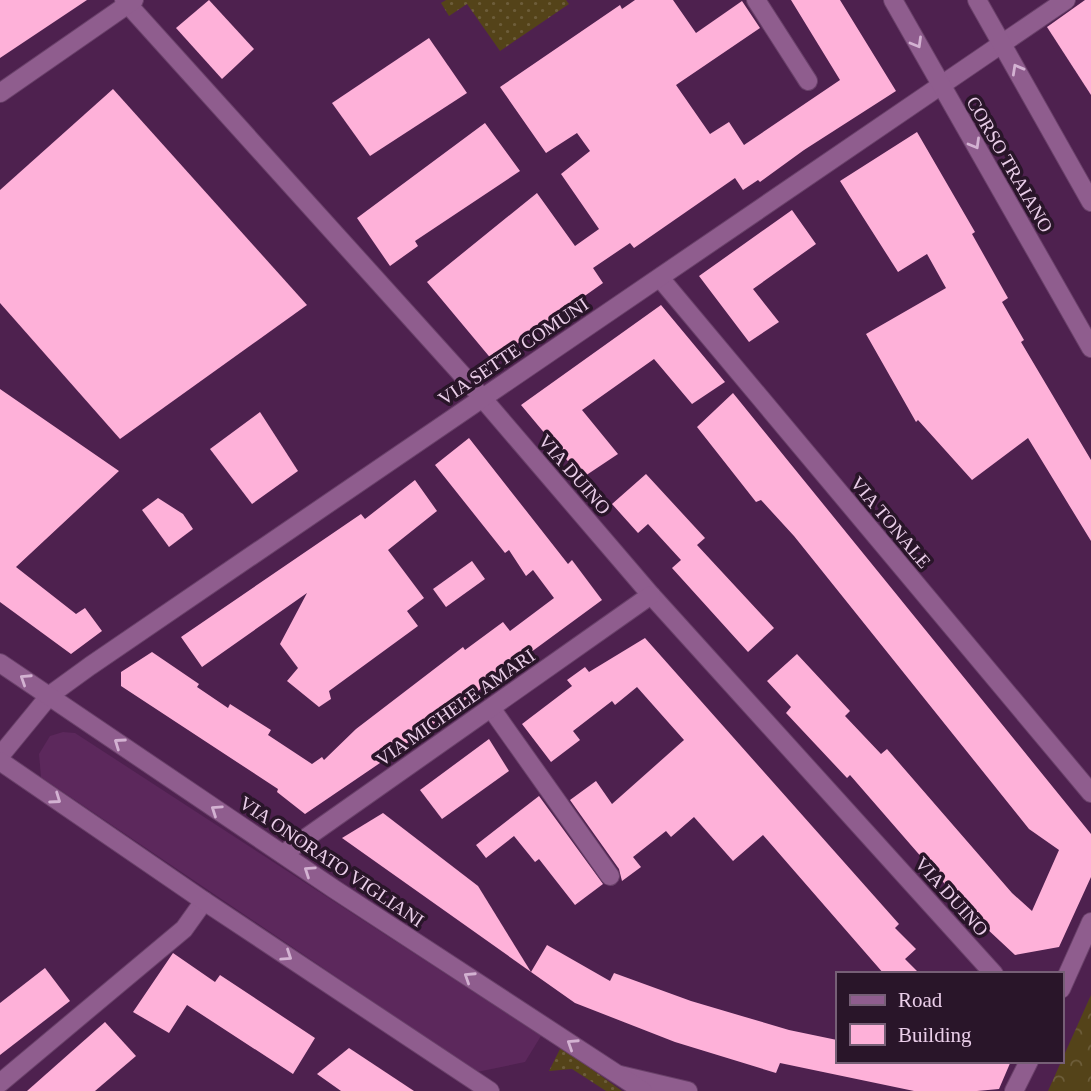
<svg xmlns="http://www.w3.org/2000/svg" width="1091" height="1091" font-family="Georgia,serif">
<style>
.built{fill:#5c285c}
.grass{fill:url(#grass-dots)}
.park{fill:url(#park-crowns)}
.building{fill:#feb1d9}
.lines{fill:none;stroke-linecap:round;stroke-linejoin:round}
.street-casing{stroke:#6a416a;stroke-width:20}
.secondary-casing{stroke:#6a416a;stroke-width:20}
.street{stroke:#8f5d8e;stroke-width:18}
.secondary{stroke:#8f5d8e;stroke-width:18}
.oneway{stroke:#d3b2d2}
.labels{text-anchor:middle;stroke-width:7;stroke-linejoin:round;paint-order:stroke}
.street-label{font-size:19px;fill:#eacee9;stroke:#291529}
</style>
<defs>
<pattern id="grass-dots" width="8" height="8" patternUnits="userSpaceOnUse" patternTransform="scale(1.75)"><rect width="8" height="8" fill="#544319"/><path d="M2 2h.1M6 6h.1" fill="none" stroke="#6d5d3a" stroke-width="1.8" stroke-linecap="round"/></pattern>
<pattern id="park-crowns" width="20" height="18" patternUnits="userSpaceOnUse" patternTransform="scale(1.75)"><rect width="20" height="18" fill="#544319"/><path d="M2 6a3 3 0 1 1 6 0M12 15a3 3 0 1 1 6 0" fill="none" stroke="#6d5d3a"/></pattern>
</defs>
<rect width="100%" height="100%" fill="#4e214f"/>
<polygon class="built" points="63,732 75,733 541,1036 525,1062 477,1072 41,777 39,754 50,736"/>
<g class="grass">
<polygon points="446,0 566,0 569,4 500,51 467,4 449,16 441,3"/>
<polygon points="561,1047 622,1091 606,1091 572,1069 549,1071"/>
</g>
<polygon class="park" points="1091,995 1091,1091 1048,1091"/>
<g class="building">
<polygon points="0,0 87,0 0,58"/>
<polygon points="209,0 254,49 222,79 176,28"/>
<polygon points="635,0 673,0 696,33 742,1 760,28 676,85 710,134 729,122 744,145 840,80 791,0 840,0 896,91 804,150 760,182 758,180 743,190 735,178 634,248 630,243 593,268 603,283 493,361 427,282 537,193 575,246 599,229 561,174 590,151 577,133 546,153 500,87 620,5 622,9"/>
<polygon points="1085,0 1091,0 1091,95 1047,27"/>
<polygon points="429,38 467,93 370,156 332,103"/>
<polygon points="113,89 307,305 120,439 0,303 0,190"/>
<polygon points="485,123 520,171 415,241 418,246 390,266 357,218"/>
<polygon points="917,132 975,232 972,234 1008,298 1002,302 1024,340 1021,342 1091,460 1091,541 1028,438 972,480 918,420 916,422 866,334 946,288 927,254 898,272 840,181"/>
<polygon points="792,210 816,244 753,289 779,322 749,342 699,276"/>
<polygon points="661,305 725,382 692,404 654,359 582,410 618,454 582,478 521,405"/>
<polygon points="0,389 119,471 16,567 76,614 85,608 102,631 71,654 0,602"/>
<polygon points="733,393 1091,834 1091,877 1059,947 1015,955 970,913 850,775 847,778 786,713 791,707 767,681 797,654 850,711 845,716 881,754 887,749 1012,893 1032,911 1059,850 1029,829 794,536 761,500 756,502 697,427"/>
<polygon points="260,412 298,471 252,504 210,449"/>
<polygon points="469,438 568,564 572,560 602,600 380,763 305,814 277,792 278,789 121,686 121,672 152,652 199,684 197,687 228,708 230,704 271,730 268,735 312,764 322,757 324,760 356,729 463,647 465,650 503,622 510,631 554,598 533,570 526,576 509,550 505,553 435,465"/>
<polygon points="646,474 705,538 697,545 774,628 748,652 672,568 681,560 648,524 638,533 612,504"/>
<polygon points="415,480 437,511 388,550 424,598 407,611 418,626 329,691 331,699 319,707 287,681 298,668 280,644 307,593 202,667 181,637 361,514 365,519"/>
<polygon points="158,498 183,514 193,529 169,547 142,510"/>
<polygon points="472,561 485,579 446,607 433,589"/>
<polygon points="645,638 899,924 895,928 916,949 905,959 920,974 884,974 763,835 733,861 694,817 671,837 666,831 633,857 641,867 622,881 619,869 570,800 596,781 612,804 684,740 637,687 615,705 612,701 573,731 580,740 551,762 522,724 572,686 567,680 585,667 589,672"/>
<polygon points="489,739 509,771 442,819 420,790"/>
<polygon points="539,796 603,884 575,905 539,859 535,862 514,836 486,858 476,845"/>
<polygon points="383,813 478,886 531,972 342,838"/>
<polygon points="547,945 610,981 614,973 691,1001 789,1030 837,1040 837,1061 1011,1061 999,1089 977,1091 914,1091 780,1063 776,1073 675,1042 575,1003 531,972"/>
<polygon points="173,953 215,982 220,975 315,1038 293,1074 187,1005 169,1033 133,1012"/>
<polygon points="45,968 70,1001 0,1055 0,1003"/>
<polygon points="105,1022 136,1056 95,1091 27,1091"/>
<polygon points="349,1048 414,1091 341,1091 317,1074"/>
</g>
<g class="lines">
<defs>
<g id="street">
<polyline points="124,0 466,379 651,595 994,974"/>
<polyline points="756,0 808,81"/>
<polyline points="0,93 134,0"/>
<polyline points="660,278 1091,793"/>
<polyline points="491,708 610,876"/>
<polyline points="0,756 50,695 90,666 1066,0"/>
<polyline points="283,854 651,595"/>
<polyline points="1061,989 1091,922"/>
<polyline points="620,1075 688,1091"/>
<polyline points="0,1083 184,929 204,901"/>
<polyline points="1014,1091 1029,1061"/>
</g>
<g id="secondary">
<polyline points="893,0 1091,348"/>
<polyline points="977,0 1091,202"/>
<polyline points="0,663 334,889 643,1091"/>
<polyline points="0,761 204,901 490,1091"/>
</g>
</defs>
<use href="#street" class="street-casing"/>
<use href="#secondary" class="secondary-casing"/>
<use href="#street" class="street"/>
<use href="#secondary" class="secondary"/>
</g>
<defs><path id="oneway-chevron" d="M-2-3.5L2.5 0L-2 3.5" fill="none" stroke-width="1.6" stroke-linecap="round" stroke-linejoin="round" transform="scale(1.75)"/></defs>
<g class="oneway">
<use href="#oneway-chevron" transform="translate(917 43) rotate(60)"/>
<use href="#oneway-chevron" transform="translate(1017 69) rotate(-119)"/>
<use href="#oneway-chevron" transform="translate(975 144) rotate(60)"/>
<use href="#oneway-chevron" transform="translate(25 679) rotate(-147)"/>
<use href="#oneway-chevron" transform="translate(119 743) rotate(-145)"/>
<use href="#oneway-chevron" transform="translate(56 799) rotate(35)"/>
<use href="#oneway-chevron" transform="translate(216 810) rotate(-146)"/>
<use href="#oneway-chevron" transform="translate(309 871) rotate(-146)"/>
<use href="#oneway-chevron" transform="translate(287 956) rotate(34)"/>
<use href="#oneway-chevron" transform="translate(469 977) rotate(-147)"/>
<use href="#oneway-chevron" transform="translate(572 1044) rotate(-147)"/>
</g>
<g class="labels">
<g class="street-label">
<text transform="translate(1010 164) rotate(60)" y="7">CORSO TRAIANO</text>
<text transform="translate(513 351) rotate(-34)" y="7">VIA SETTE COMUNI</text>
<text transform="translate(575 474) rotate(49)" y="7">VIA DUINO</text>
<text transform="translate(891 522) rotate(50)" y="7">VIA TONALE</text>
<text transform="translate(455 707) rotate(-35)" y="7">VIA MICHELE AMARI</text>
<text transform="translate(332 861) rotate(34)" y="7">VIA ONORATO VIGLIANI</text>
<text transform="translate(952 896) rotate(48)" y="7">VIA DUINO</text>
</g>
</g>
<rect x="836" y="972" width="228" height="91" fill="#291529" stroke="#765f76" stroke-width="2"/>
<rect x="850" y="995" width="35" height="10" fill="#8f5d8e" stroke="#765f76" stroke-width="2"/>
<text x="898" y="1007" font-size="21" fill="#eacee9">Road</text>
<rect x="850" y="1024" width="35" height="21" fill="#feb1d9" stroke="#765f76" stroke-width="2"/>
<text x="898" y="1042" font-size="21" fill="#eacee9">Building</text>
</svg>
